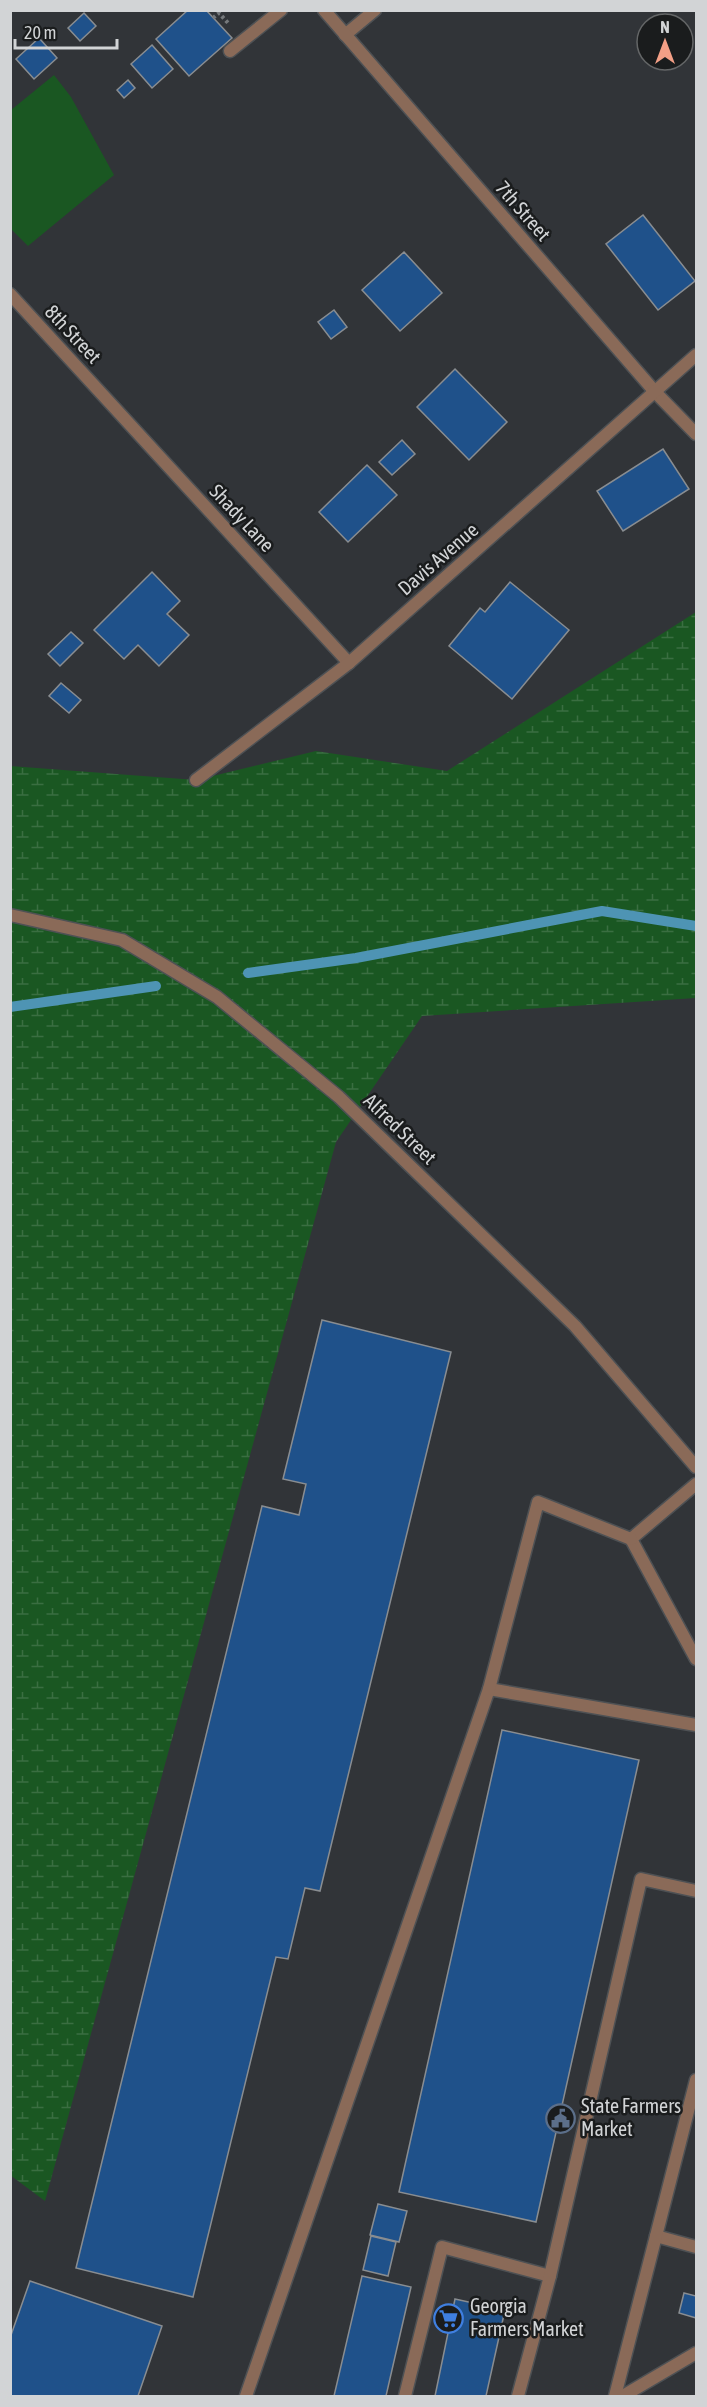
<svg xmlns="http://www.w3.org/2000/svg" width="707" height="2407" font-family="'Asap Condensed',sans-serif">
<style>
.wetland{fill:url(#wetland-marsh)}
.garden{fill:#1a5722}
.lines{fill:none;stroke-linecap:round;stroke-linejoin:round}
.stream{stroke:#4e94b4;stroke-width:10}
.building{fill:#1f518a;stroke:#898d91;stroke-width:1.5}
.lane-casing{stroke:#4e5154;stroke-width:15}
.street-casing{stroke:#4e5154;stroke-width:15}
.path{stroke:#76797c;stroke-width:4;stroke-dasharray:3 3;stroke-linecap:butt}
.lane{stroke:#8a6a58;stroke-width:12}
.street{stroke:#8a6a58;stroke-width:12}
.labels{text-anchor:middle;stroke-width:5;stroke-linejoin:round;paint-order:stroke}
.street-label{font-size:20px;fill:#d2d4d6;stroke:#1a1c1d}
.poi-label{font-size:20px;fill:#d2d4d6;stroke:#1a1c1d;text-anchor:start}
</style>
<defs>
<pattern id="wetland-marsh" width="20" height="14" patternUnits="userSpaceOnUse" patternTransform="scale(1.5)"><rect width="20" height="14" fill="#1a5722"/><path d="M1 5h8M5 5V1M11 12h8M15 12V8" fill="none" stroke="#3a6e41"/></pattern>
</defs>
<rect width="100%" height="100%" fill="#313438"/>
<polygon class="wetland" points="696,612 696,998 422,1016 336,1142 45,2201 10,2175 10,766 196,780 316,751 447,771"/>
<polygon class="garden" points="54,75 71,97 114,175 28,246 11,229 11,110"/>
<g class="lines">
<g class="stream">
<polyline points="248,973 356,958 602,911 696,926"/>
<polyline points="10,1007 156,986"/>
</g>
</g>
<g class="building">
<polygon points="188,10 206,10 232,38 189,76 156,39"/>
<polygon points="84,13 96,26 80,41 68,28"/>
<polygon points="39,38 57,58 34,79 16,59"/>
<polygon points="152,45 173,69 152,88 131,64"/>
<polygon points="128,80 135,88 124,98 117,90"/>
<polygon points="643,215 695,281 658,310 606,244"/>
<polygon points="404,252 442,293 400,331 362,290"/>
<polygon points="334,310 347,327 331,339 318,322"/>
<polygon points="455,369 507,422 469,460 417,407"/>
<polygon points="402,440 415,454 392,475 379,462"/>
<polygon points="663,449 689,489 623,531 597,491"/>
<polygon points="367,465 397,495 348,542 319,512"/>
<polygon points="152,572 180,601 167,614 189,635 159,666 138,645 124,659 94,630"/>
<polygon points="510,582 569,630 512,699 449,646 480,608 485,612"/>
<polygon points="71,632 83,643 60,666 48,654"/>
<polygon points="61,683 81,700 69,713 49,696"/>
<polygon points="322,1320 451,1352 320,1891 305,1888 288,1959 276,1957 193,2297 76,2268 262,1506 299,1515 306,1484 283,1479"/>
<polygon points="502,1730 639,1760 536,2222 399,2192"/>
<polygon points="378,2204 407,2211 399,2242 370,2235"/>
<polygon points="371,2236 396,2242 388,2276 363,2270"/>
<polygon points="362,2276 411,2287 386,2396 334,2396"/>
<polygon points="30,2281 162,2326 138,2396 10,2396 10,2338"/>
<polygon points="684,2293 696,2296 696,2318 679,2313"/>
<polygon points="455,2299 505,2310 486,2396 435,2396"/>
</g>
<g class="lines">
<defs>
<g id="lane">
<polyline points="345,35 375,10"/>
<polyline points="230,51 281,10"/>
<polyline points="696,1484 631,1539 696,1659"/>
<polyline points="489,1689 696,1725"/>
<polyline points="656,2236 696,2247"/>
<polyline points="246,2396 489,1689 538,1502 631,1539"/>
<polyline points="405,2396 442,2247 550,2276"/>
<polyline points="518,2396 550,2276 641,1879 696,1891"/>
<polyline points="615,2396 696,2080"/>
<polyline points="623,2396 696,2353"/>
</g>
<g id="street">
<polyline points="324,10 656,393 696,434"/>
<polyline points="10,294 349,663"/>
<polyline points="196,780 349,663 696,355"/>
<polyline points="10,915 122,940 217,997 339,1097 575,1326 696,1467"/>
</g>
</defs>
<use href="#lane" class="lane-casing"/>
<use href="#street" class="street-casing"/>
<polyline class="path" points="213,18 219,13 229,24"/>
<use href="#lane" class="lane"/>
<use href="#street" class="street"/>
</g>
<defs>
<symbol id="civic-ring" viewBox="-11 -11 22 22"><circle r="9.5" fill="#1a1c1d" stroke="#5c6f8a" stroke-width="1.5"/><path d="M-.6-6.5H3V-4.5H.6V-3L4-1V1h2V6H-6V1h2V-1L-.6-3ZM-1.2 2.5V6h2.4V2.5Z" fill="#5c6f8a"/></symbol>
<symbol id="supermarket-ring" viewBox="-11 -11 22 22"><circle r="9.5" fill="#1a1c1d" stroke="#3f7fe0" stroke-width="1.5"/><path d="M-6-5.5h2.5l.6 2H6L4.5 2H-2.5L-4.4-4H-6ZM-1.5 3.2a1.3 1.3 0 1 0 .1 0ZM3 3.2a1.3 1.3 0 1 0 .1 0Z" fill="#3f7fe0"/></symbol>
</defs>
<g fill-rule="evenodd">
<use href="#civic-ring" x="544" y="2102" width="33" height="33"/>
<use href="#supermarket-ring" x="432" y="2302" width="33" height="33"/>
</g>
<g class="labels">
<g class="street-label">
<text transform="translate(523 211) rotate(49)" y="7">7th Street</text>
<text transform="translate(73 334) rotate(47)" y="7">8th Street</text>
<text transform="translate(242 518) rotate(47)" y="7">Shady Lane</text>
<text transform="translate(438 559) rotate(-41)" y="7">Davis Avenue</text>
<text transform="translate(400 1129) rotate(44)" y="7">Alfred Street</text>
</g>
<g class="poi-label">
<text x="581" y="2113">State Farmers<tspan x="581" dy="23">Market</tspan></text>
<text x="470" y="2313">Georgia<tspan x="470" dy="23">Farmers Market</tspan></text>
</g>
</g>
<rect width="707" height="2407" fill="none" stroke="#d2d4d6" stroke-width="24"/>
<g transform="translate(665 42)"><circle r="28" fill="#1a1c1d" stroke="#646667" stroke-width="1.5"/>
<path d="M0-4.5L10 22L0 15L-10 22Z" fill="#f39f86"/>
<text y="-9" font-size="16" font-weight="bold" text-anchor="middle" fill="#d2d4d6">N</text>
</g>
<path d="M15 39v9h102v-9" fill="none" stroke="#d2d4d6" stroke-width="3"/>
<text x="24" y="39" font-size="18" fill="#d2d4d6" stroke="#1a1c1d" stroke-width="4.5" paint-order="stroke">20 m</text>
</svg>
